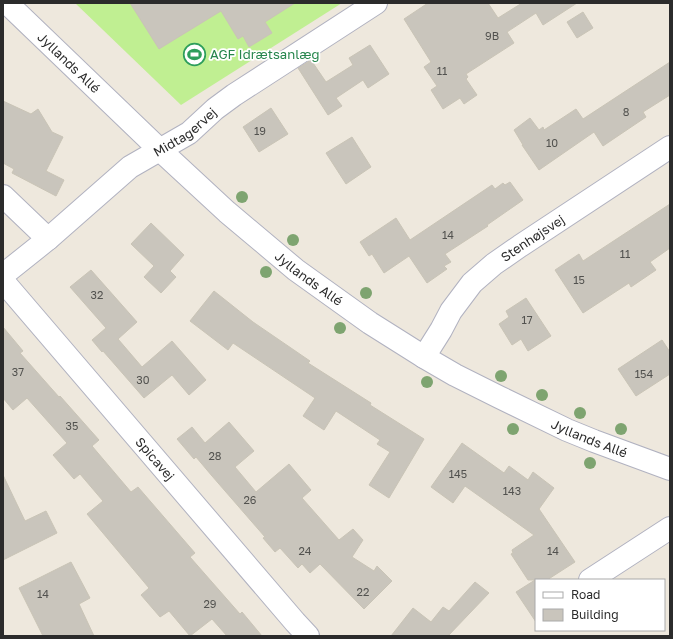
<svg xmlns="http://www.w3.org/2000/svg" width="673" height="639" font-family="'Golos Text',sans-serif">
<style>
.pitch{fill:#c0ef92}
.building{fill:#c9c5bc;stroke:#c9c4b6}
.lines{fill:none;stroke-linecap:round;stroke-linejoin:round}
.street-casing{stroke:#b1b2c0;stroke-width:24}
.secondary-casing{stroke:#b1b2c0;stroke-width:24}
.street{stroke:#fff;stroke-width:22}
.secondary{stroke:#fff;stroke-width:22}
.tree{fill:#7ea470}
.labels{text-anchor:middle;stroke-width:3.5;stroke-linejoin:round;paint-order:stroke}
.number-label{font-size:11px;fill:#52524f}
.leisure-label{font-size:13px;fill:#27864d;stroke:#fff;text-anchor:start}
.street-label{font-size:13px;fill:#2b2b2b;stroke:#fff}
</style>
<rect width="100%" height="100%" fill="#eee8dd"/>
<polygon class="pitch" points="75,3 342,3 181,105"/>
<g class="building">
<polygon points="130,3 295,3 265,22 272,33 249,47 243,36 238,39 221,11 159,49"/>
<polygon points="428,3 488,3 498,18 522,3 577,3 543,25 536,13 507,32 514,43 466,74 468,77 466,79 477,95 464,104 460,98 443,109 431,90 437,86 424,67 431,62 404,19"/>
<polygon points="583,12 593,28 577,38 567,22"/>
<polygon points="370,45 389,74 368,88 363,80 336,98 342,106 328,115 298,68 311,60 326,82 353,65 349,58"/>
<polygon points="670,62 670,95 643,112 646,117 603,146 594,132 539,170 522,145 523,145 514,130 530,118 539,130 543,127 544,130 576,109 583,119"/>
<polygon points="3,101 31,114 38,109 52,132 63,137 46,171 64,180 56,196 12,173 14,169 3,163"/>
<polygon points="271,108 288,134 259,152 243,127"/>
<polygon points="352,137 371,167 346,184 326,153"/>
<polygon points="510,182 523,200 487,225 488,226 445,254 451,262 444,266 447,269 427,283 409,256 384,273 372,254 369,256 360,242 396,218 410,240 492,185 495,189 503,183 505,185"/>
<polygon points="670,204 670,248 650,262 656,270 631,287 629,283 583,313 555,270 579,254 583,261"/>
<polygon points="151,223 184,255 170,271 176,277 161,293 144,277 154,266 131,244"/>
<polygon points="91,270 137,322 118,339 142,367 172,341 206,380 189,395 172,375 144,398 103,351 102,352 92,340 106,328 70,287"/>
<polygon points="214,291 253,322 310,361 308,363 371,403 370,405 424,439 389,498 369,485 390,452 377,444 380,440 336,411 324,430 303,416 315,398 233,343 228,350 190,321"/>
<polygon points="526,298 551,336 528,351 521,339 512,345 499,324 509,317 506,311"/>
<polygon points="3,327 23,351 20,353 59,397 60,396 99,440 92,446 131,492 138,487 195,553 190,557 240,614 242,612 262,636 227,636 212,619 190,636 169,611 160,617 141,595 149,588 87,514 103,501 80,474 74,479 53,455 67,443 27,398 13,410 3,398"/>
<polygon points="662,340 670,352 670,374 636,396 618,369"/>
<polygon points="229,422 254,451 235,467 256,492 289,464 311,490 302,498 339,540 353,529 363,540 352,557 374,571 377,566 392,581 364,609 320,564 310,573 302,564 298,568 280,548 275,552 263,538 265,537 212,476 196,457 194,459 177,439 192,427 205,443"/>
<polygon points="462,443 504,473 509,466 528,480 533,472 554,488 539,509 575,562 547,580 536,580 536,622 516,592 535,580 528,580 511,554 513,553 512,550 534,535 465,486 453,503 431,487"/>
<polygon points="3,475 25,521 46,511 57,533 3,560"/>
<polygon points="71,562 90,598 79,604 94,636 43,636 19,588"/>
<polygon points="475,582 489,593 448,636 391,636 413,608 431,622 443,607 449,611"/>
</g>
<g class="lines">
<defs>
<g id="street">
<polyline points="3,196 48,239"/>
<path id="s1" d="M3,275L48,239L130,167L189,133L215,109L234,95L376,3"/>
<path id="s2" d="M3,281L295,622L308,636"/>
<path id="s3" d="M424,357L441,330L451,311L472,283L494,264L520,246L670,147"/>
<polyline points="590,580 670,528"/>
</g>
<g id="secondary">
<path id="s4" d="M7,3L160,150L227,212L296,270L370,323L424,357L455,375L499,397L567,430L594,441L670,469"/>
</g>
</defs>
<use href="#street" class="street-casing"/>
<use href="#secondary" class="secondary-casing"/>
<use href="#street" class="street"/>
<use href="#secondary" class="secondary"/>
</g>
<g class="tree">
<circle cx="242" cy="197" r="6"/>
<circle cx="293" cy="240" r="6"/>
<circle cx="266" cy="272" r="6"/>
<circle cx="366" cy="293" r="6"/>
<circle cx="340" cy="328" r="6"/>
<circle cx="501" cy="376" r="6"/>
<circle cx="427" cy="382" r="6"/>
<circle cx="542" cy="395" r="6"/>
<circle cx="580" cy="413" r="6"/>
<circle cx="513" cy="429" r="6"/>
<circle cx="621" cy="429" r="6"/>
<circle cx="590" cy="463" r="6"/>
</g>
<defs>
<symbol id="stadium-ring" viewBox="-11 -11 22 22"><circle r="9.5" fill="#fff" stroke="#2e9e5b" stroke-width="1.5"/><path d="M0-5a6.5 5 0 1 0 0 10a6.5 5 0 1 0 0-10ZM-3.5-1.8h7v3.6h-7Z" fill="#2e9e5b"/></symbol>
</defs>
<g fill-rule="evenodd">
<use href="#stadium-ring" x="182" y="42" width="25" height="25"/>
</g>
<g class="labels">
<g class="number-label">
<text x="492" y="40">9B</text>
<text x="442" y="75">11</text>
<text x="626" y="116">8</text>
<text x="260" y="135">19</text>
<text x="552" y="147">10</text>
<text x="448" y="239">14</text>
<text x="625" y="258">11</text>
<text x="579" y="284">15</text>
<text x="97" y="299">32</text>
<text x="527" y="324">17</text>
<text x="18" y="376">37</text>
<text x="644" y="378">154</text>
<text x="143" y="384">30</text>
<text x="72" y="430">35</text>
<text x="215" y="460">28</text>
<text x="458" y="478">145</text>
<text x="512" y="495">143</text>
<text x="250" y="504">26</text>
<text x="305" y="555">24</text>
<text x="553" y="555">14</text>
<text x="363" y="596">22</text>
<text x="43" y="598">14</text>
<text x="210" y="608">29</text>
</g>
<g class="leisure-label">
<text x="210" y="59">AGF Idrætsanlæg</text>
</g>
<g class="street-label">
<text dy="5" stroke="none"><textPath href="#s4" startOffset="86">Jyllands Allé</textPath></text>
<text dy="5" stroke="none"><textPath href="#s1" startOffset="232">Midtagervej</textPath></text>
<text dy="5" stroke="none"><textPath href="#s3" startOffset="164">Stenhøjsvej</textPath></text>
<text dy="5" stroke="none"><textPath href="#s4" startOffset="409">Jyllands Allé</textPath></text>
<text dy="5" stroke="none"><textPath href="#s4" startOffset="733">Jyllands Allé</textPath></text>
<text dy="5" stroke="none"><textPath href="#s2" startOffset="234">Spicavej</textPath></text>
</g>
</g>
<rect width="673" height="639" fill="none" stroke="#2b2b2b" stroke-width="8"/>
<rect x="535" y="579" width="130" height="52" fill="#ffffff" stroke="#aaaaaa"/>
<rect x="543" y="592" width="20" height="6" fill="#ffffff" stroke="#aaaaaa"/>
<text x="571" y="599" font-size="12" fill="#2b2b2b">Road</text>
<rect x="543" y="609" width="20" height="12" fill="#c9c5bc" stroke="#aaaaaa"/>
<text x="571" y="619" font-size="12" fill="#2b2b2b">Building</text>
</svg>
